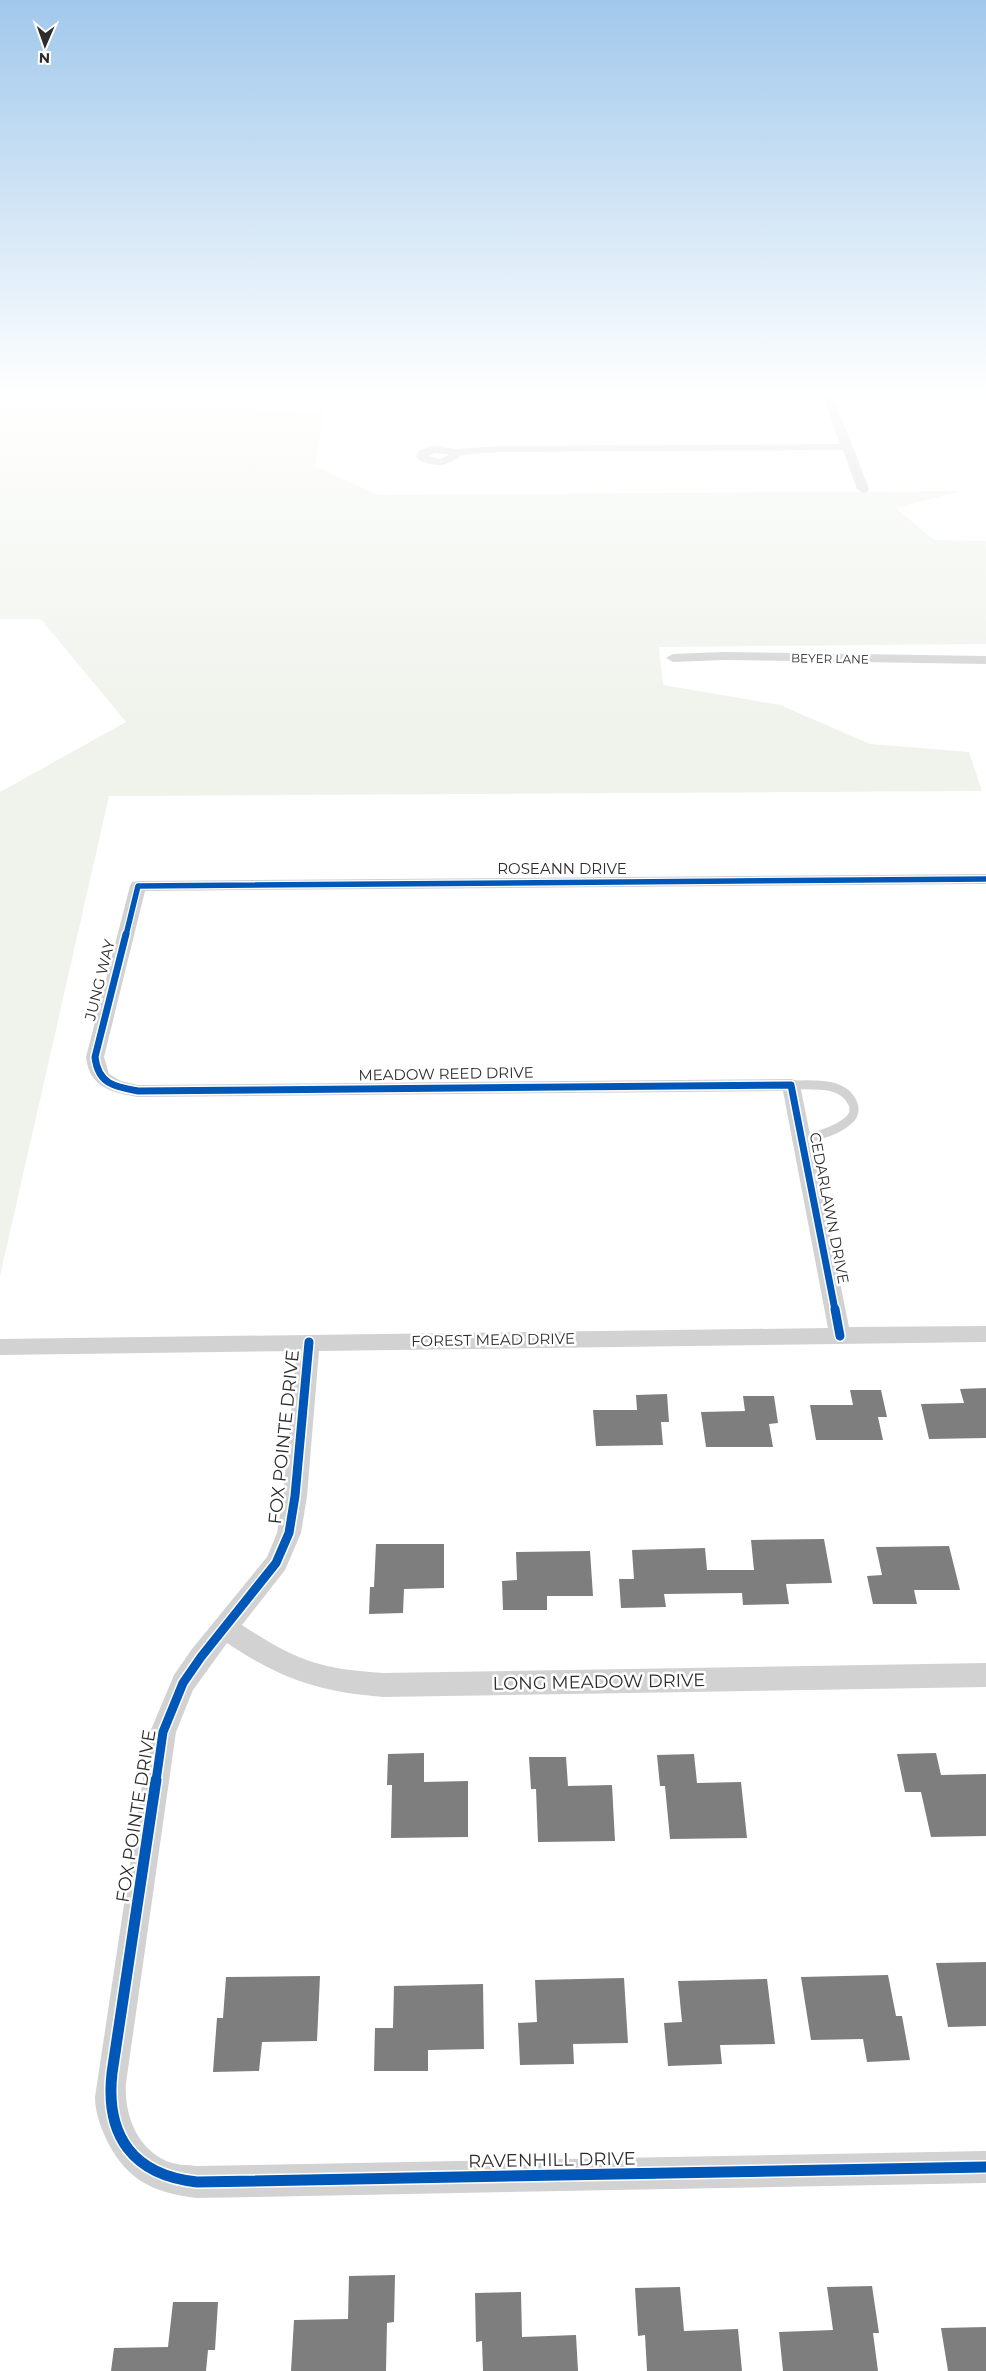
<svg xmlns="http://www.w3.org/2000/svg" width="986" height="2371" font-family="Montserrat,sans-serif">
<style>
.green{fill:#eff3eb}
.building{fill:#7e7e7e}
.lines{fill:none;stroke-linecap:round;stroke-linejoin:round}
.service{stroke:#d2d2d2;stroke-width:9}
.minor{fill:#d2d2d2;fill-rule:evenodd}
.cycleway-far3-casing{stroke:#fff;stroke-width:8}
.cycleway-far2-casing{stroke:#fff;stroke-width:10}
.cycleway-far1-casing{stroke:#fff;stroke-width:12}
.cycleway-casing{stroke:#fff;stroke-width:14}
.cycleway-far3{stroke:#0057b8;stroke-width:5.5}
.cycleway-far2{stroke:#0057b8;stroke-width:7}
.cycleway-far1{stroke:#0057b8;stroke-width:9}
.cycleway{stroke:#0057b8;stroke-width:11}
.labels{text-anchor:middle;stroke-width:5;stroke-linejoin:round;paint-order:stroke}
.far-street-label{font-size:12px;fill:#2d2d2d;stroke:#fff}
.street-label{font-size:15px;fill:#2d2d2d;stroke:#fff}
.near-street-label{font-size:18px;fill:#2d2d2d;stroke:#fff}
</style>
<rect width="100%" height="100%" fill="#fff"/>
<polygon class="green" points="0,396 259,396 255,410 324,411 315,466 379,495 961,491 896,508 934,540 986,541 986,644 659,647 663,685 780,705 870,744 969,752 982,791 109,796 0,1276 0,792 126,722 41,619 0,619"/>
<g class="building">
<polygon points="986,1388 986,1438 929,1439 921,1404 964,1403 960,1389"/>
<polygon points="850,1390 881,1390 887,1417 878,1417 883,1440 816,1440 810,1405 853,1405"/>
<polygon points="667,1394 669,1422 661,1422 663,1445 596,1446 593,1410 637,1410 636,1395"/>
<polygon points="743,1396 774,1396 778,1423 769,1424 773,1447 706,1447 701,1412 745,1411"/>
<polygon points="824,1539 832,1583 786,1584 789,1604 743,1605 742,1593 664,1594 666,1607 621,1608 619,1579 634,1579 632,1550 705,1548 707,1570 754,1570 751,1540"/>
<polygon points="376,1544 444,1544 444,1588 404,1589 403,1613 369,1614 370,1587 374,1587"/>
<polygon points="949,1546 960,1590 914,1590 917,1604 873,1604 867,1576 882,1575 876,1547"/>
<polygon points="590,1551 593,1596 547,1596 547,1610 503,1610 502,1581 517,1580 516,1552"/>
<polygon points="424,1753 424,1782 468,1781 468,1837 391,1838 392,1785 387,1785 388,1754"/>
<polygon points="936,1753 941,1775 986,1774 986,1836 931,1837 921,1792 905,1792 897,1754"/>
<polygon points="694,1754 697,1783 741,1782 747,1838 670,1839 665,1786 660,1786 657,1755"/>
<polygon points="529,1757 566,1757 568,1786 612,1785 615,1841 538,1842 536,1789 531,1789"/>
<polygon points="986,1962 986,2026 948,2027 936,1963"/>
<polygon points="888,1975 896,2016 902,2016 910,2060 867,2062 863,2039 811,2040 801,1977"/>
<polygon points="320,1976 317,2041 262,2042 259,2071 213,2072 217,2018 223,2018 226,1977"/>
<polygon points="624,1978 628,2043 573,2044 574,2064 520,2065 518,2023 537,2022 535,1980"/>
<polygon points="767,1979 775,2044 720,2045 722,2064 668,2066 664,2023 682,2022 678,1981"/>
<polygon points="483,1984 484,2049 428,2050 428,2071 374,2071 375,2028 393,2028 394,1986"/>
<polygon points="395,2275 394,2322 387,2323 386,2371 291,2371 294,2320 348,2319 349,2276"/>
<polygon points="872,2286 879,2333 873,2333 878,2371 783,2371 779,2332 833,2330 827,2287"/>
<polygon points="680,2287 684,2331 738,2329 742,2371 647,2371 645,2335 638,2336 635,2288"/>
<polygon points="521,2292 522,2337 576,2335 578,2371 483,2371 482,2341 476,2342 475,2293"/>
<polygon points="173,2302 218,2302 215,2350 208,2350 206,2371 111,2371 114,2348 168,2347"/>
<polygon points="986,2327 986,2371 948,2371 941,2328"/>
</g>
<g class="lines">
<path class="service" d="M791,1085C812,1085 844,1081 853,1104C855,1109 854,1114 851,1118C839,1131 817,1135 802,1141"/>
<g class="minor">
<path d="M823,396H833L869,489L867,492L863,493L857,489L843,450L500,452C492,453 466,453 461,456C444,466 440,468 420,461L416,456L420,450L434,446L456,449L500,446L840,444ZM435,453L447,454L449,455L440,459L428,456Z"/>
<polygon points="723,652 986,656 986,664 723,660 673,662 666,658 673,654"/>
<path d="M986,874V884L145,891L104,1057L109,1074L121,1081L138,1085L791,1079L798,1081L800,1085L849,1327L986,1326V1342L319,1351L307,1496L301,1533L285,1570L242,1625C295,1660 319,1669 383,1673L986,1663V1687L383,1697C319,1692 281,1679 227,1643L193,1690L176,1732L126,2083C124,2114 136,2147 166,2161C175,2165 187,2165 197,2166L986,2151V2183L197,2198C151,2193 123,2178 104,2134C99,2122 95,2110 95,2097L150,1732L174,1675L192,1649L267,1557L277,1533L283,1496L297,1351L0,1355V1339L828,1328L783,1091L138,1097C112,1093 89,1087 86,1057L130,886L132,882L138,881Z"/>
</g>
<defs>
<polyline id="cycleway-far3" points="126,935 138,886 986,879"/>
<path id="cycleway-far2" d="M126,934L95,1057C98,1084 115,1087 138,1091L791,1085L835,1310"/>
<g id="cycleway-far1">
<polyline points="835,1309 840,1336"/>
<polyline points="156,1781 163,1732 183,1683 201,1657 276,1563 289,1533 295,1496 309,1342"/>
</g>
<path id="cycleway" d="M156,1780L112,2073C105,2136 133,2175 197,2182L986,2167"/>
</defs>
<use href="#cycleway-far3" class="cycleway-far3-casing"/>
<use href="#cycleway-far2" class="cycleway-far2-casing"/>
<use href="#cycleway-far1" class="cycleway-far1-casing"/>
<use href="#cycleway" class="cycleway-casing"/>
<use href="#cycleway-far3" class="cycleway-far3"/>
<use href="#cycleway-far2" class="cycleway-far2"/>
<use href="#cycleway-far1" class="cycleway-far1"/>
<use href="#cycleway" class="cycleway"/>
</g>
<linearGradient id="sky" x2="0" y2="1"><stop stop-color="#a1c8eb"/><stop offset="0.54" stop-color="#fff"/><stop offset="1" stop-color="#fff" stop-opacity="0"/></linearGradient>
<rect width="986" height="728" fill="url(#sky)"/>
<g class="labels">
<g class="far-street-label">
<text transform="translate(830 659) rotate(1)" y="4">BEYER LANE</text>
</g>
<g class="street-label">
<text x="562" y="874">ROSEANN DRIVE</text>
<text transform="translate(100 980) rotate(-76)" y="5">JUNG WAY</text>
<text transform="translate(446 1074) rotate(-1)" y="5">MEADOW REED DRIVE</text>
<text transform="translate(829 1208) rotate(79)" y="5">CEDARLAWN DRIVE</text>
<text transform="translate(493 1340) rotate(-1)" y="5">FOREST MEAD DRIVE</text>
</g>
<g class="near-street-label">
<text transform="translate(284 1437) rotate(-84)" y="6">FOX POINTE DRIVE</text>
<text transform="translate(599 1682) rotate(-1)" y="6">LONG MEADOW DRIVE</text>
<text transform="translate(136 1816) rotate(-81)" y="6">FOX POINTE DRIVE</text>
<text transform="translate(552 2160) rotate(-1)" y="6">RAVENHILL DRIVE</text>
</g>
</g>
<g transform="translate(45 45) rotate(182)" stroke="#ffffff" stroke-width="4" paint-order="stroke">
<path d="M0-4L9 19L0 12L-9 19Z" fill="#2d2d2d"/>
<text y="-8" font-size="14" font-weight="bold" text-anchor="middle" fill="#2d2d2d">N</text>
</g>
</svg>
